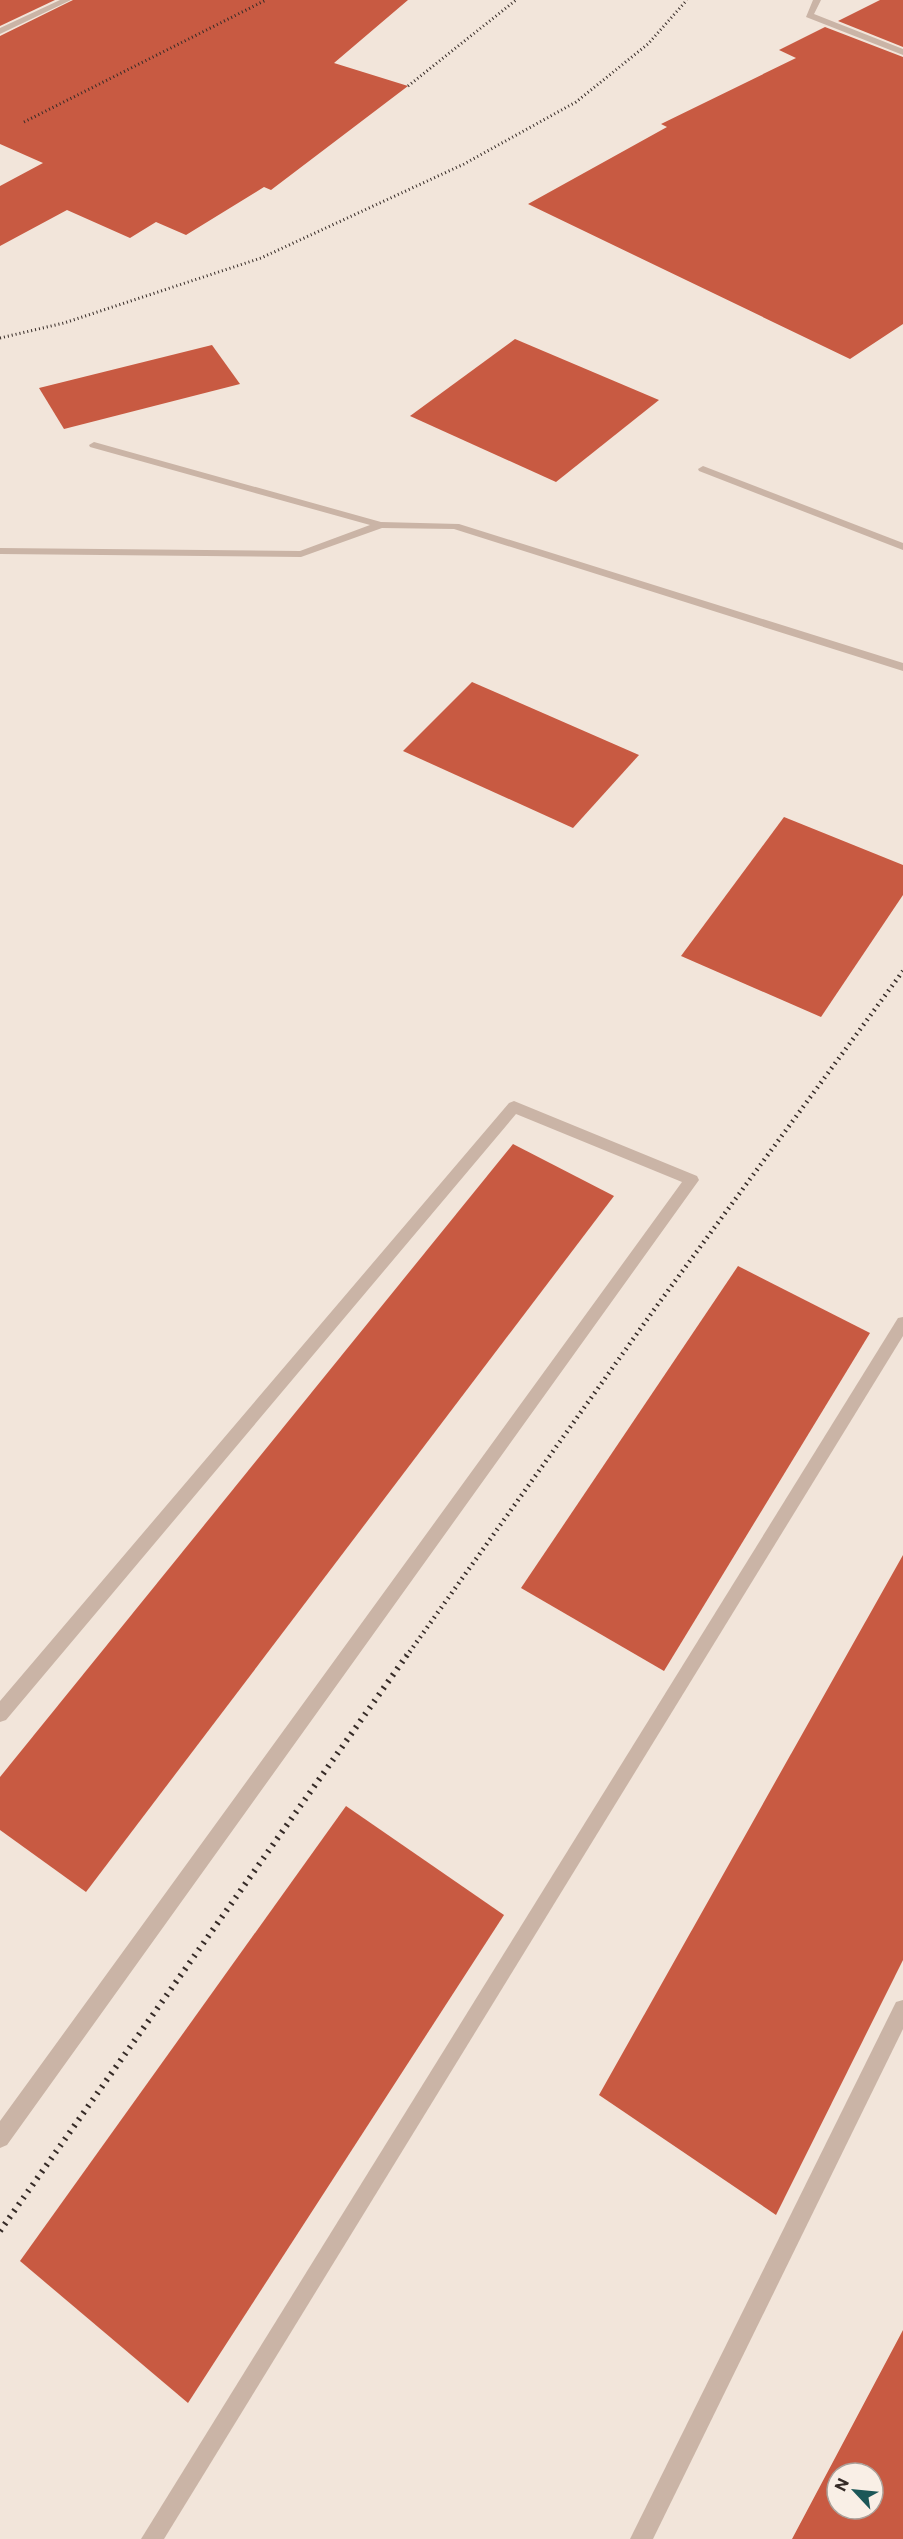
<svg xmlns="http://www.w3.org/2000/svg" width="903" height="2539" font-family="Commissioner,sans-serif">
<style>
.building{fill:#c85a42;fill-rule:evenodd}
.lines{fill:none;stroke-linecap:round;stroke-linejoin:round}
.minor{fill:#cab4a6;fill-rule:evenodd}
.rail-far2{stroke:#362b27;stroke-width:3;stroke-dasharray:1 3;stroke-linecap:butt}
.rail-far1{stroke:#362b27;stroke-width:4.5;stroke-dasharray:1.5 4.5;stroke-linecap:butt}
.rail{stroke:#362b27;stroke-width:6;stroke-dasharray:2 6;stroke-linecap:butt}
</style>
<rect width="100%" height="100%" fill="#f2e5da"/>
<g class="building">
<polygon points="0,0 55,0 0,26"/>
<polygon points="73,0 408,0 334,63 408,86 271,190 264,187 186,235 156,222 130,238 67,210 0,246 0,186 43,163 0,144 0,36"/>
<polygon points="880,0 903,0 903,47 838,21"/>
<polygon points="825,27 903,57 903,324 850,359 528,204 667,127 661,124 796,58 779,50"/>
<polygon points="515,339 659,400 556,482 410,416"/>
<polygon points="212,345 240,384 64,429 39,388"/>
<polygon points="472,682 639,755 573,828 403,751"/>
<polygon points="784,817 903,865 903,895 821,1017 681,956"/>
<polygon points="513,1144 614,1196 86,1892 0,1830 0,1777"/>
<polygon points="738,1266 870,1333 664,1671 521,1588"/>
<polygon points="903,1555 903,1960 776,2215 599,2095"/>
<polygon points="346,1806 504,1915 188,2403 20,2261"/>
<path d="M903,2330V2539H792ZM837,2473H873V2509H837Z"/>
</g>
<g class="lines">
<g class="minor">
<polygon points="60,0 71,0 0,34 0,28"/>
<polygon points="813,0 821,0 814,14 903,49 903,55 806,17"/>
<polygon points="94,442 381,522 459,524 903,663 903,671 454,529 382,528 301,557 0,554 0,548 300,551 370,525 90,447 89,445"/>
<polygon points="703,466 903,543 903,550 699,471 698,469"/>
<polygon points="514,1101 697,1176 699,1180 7,2145 0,2148 0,2121 682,1182 516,1114 6,1720 0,1722 0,1701 509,1103"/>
<polygon points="903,1317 903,1336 164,2539 141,2539 898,1318"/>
<polygon points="903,2000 903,2029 653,2539 630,2539 896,2002"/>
</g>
<g class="rail-far2">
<polyline points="408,86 516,0"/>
<polyline points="24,122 266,0"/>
<polyline points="0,338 64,323 261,258 464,164 576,102 648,44 687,0"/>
</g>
<polyline class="rail-far1" points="406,1657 656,1307 903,971"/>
<polyline class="rail" points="0,2231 407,1655"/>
</g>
<g transform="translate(855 2491) rotate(296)"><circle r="28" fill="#f9efe6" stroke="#aba19a" stroke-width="1.5"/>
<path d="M0-4.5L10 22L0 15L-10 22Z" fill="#1c5758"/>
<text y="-9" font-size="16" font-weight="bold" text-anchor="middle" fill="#362b27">N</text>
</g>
</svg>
